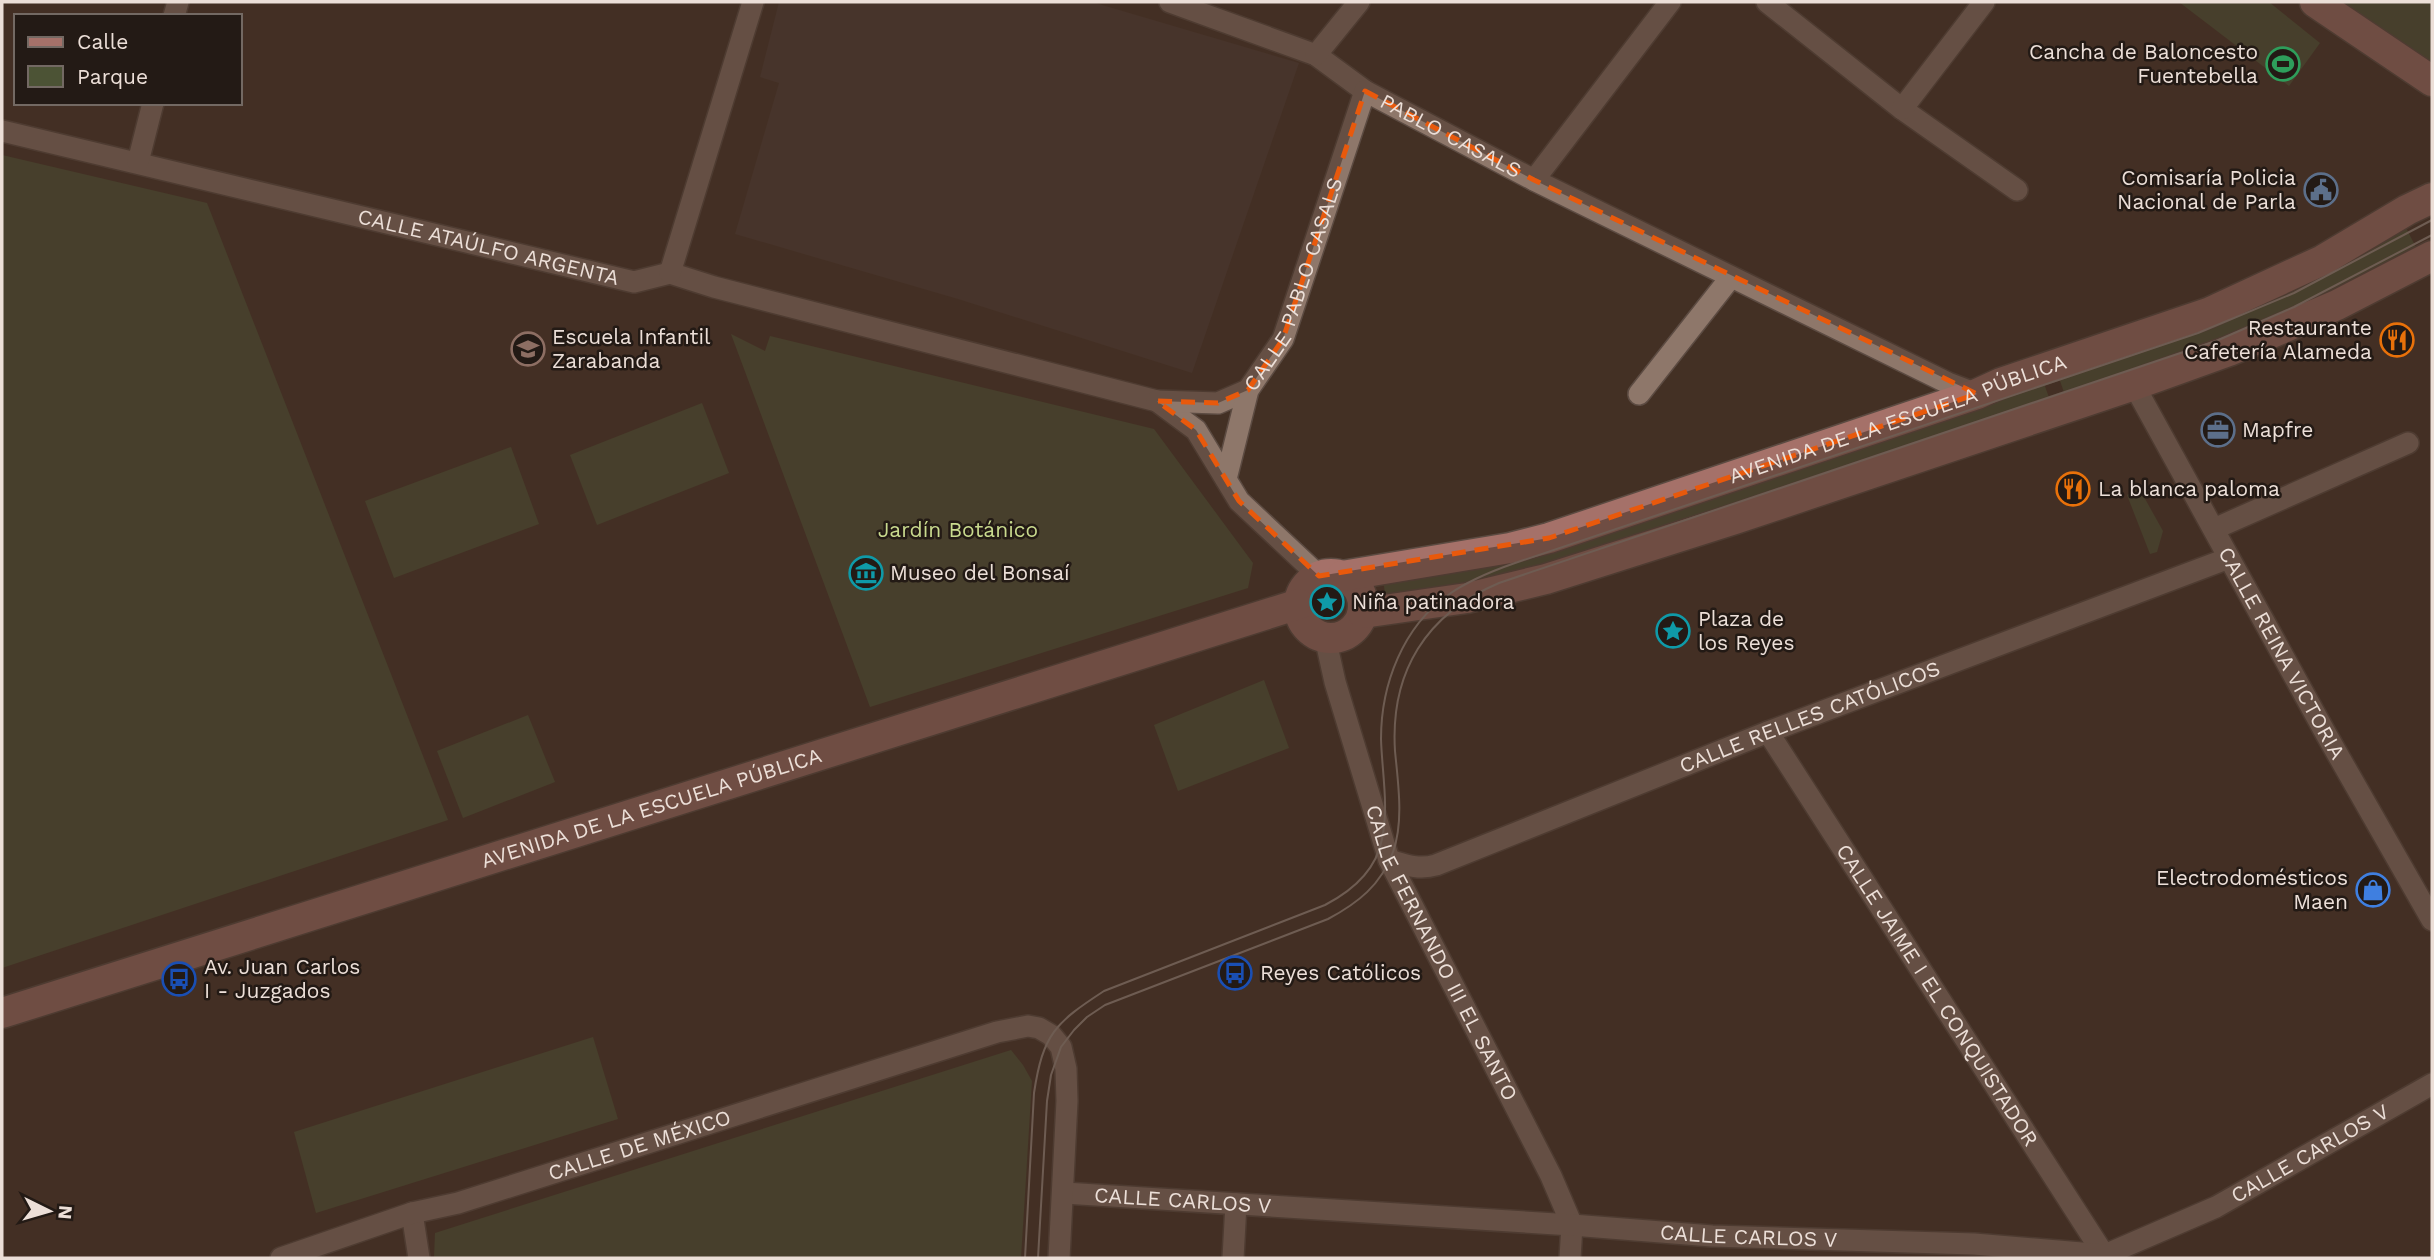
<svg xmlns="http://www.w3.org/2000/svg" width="2434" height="1260" font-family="'Work Sans',sans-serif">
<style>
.commercial{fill:#4d3a33}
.green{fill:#4c5335}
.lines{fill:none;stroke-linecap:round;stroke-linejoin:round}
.street-casing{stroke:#5c4b42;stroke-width:24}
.secondary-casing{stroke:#5c4b42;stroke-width:33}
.street{stroke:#8e776a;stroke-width:21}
.secondary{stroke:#a57169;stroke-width:30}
.tram{stroke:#a2938a;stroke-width:2}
.marked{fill:none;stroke:#e8590c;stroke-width:5;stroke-dasharray:14 9;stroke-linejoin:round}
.labels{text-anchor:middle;stroke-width:5;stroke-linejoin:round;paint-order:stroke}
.poi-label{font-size:21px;fill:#ecdfd8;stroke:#231a15;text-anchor:start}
.street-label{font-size:21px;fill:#ecdfd8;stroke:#231a15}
.park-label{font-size:21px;fill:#c9da8e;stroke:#231a15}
</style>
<rect width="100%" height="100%" fill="#433024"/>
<polygon class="commercial" points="779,2 1092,2 1299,63 1192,373 958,299 735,234 779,83 760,77"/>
<g class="green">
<polygon points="2179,2 2269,2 2320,43 2289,86"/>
<polygon points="2336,2 2432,2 2432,78"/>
<polygon points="2,155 207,203 448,820 2,968"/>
<polygon points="2406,228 2417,249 2320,301 2066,398 2058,375 2346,260"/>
<polygon points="731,334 765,351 770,336 1154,429 1253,563 1248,588 870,707"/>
<polygon points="2043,381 2051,403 1532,577 1386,602 1383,578"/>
<polygon points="702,403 729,473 597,525 570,455"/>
<polygon points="511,447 539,524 394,578 365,501"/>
<polygon points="2139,488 2163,531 2157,552 2150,554 2127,495"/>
<polygon points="1264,680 1289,748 1178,791 1154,725"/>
<polygon points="528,715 555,782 463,818 437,751"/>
<polygon points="593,1037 618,1119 316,1213 294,1132"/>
<polygon points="1011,1050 1023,1065 1032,1081 1021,1258 434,1258 435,1233"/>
</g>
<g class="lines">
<defs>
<g id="street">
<path id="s1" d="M1170,2L1316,55L1365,91L1534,180L1948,383L1977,394"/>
<polyline points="1767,2 1902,109 2017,190"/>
<polyline points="174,16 178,2"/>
<polyline points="1316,55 1359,2"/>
<polyline points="1902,109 1984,2"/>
<path id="s2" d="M2,131L634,282L670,273L714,287L1157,401L1196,430L1239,501L1319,576"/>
<polyline points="138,162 153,103"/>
<polyline points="1534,180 1670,2"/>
<polyline points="670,273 753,2"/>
<path id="s3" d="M2134,385L2326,734L2432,920"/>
<polyline points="1639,394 1731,277"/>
<polyline points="1157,401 1218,403 1248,390"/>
<path id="s4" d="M1226,479L1248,390L1283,339L1365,91"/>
<polyline points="2214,529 2408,443"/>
<path id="s5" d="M1325,637L1335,682L1389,860L1551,1176L1572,1225L1570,1258"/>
<path id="s6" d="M1768,732L2106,1258"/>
<path id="s7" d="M1389,860C1406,865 1419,870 1436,865L1768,732L2229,558"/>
<path id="s8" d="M1064,1193L1572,1225L1712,1236L1974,1244L2105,1255L2216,1207L2432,1084"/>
<polyline points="412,1213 419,1258"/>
<path id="s9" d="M281,1258L412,1213L458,1203L997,1032L1028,1026L1039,1028L1051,1035L1061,1047L1066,1069L1067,1101L1059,1258"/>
<polyline points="1233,1258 1236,1204"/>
</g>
<g id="secondary">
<polyline points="2315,2 2432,81"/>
<circle cx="1331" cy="606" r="32"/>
<path id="s10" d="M1342,576L1510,548L1549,538L1977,394L2001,383L2208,313L2323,260L2407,210L2432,198"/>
<polyline points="1363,613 1467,598 1546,579 1735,519 2134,385 2229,351 2337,305 2432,256"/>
<path id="s11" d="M2,1013L1299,604"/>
</g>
</defs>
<use href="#street" class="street-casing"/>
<use href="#secondary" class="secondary-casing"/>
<use href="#street" class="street"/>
<use href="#secondary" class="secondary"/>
<g class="tram">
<path d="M1025,1258L1034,1093C1043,1034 1055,1023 1104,991L1325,905C1352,891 1376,871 1382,839C1389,807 1382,772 1381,739C1381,684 1403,627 1448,595C1469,580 1492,571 1515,563L2198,333L2294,293L2432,220"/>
<path d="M1038,1258L1047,1101L1051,1075L1061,1047L1074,1030L1087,1017L1105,1005L1328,919C1358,903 1381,885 1393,852C1404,821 1398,783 1395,751C1390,672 1426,614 1499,583L2216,341L2294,307L2432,235"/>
</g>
</g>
<path d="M0 0H2434V1260H0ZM1365,91L1534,180L1977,394L1549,538L1319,576L1239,501L1196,430L1157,401L1218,403L1248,390L1283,339Z" fill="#433024" fill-opacity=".55" fill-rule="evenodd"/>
<path class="marked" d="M1365,91L1534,180L1977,394L1549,538L1319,576L1239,501L1196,430L1157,401L1218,403L1248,390L1283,339Z"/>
<defs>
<symbol id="stadium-ring" viewBox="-11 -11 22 22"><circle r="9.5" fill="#231a15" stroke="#2e9e5b" stroke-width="1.5"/><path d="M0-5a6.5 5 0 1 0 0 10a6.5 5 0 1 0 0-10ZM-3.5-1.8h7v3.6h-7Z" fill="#2e9e5b"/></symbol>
<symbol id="civic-ring" viewBox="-11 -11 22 22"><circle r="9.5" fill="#231a15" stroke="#5c6f8a" stroke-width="1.5"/><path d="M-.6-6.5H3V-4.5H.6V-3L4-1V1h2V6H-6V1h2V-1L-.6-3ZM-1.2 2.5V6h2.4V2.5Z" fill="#5c6f8a"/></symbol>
<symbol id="restaurant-ring" viewBox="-11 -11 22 22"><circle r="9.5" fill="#231a15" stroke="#e8710a" stroke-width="1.5"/><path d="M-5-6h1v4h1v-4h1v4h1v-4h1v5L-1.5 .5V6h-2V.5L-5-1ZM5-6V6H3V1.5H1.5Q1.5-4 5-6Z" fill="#e8710a"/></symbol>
<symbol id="school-ring" viewBox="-11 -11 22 22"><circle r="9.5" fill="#231a15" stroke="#8d6e63" stroke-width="1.5"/><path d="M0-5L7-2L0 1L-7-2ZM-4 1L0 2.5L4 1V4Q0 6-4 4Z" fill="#8d6e63"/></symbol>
<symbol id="office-ring" viewBox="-11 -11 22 22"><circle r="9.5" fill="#231a15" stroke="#5c6f8a" stroke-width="1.5"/><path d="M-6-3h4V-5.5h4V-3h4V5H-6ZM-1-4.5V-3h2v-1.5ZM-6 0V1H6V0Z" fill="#5c6f8a"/></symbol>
<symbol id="museum-ring" viewBox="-11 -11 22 22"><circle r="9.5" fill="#231a15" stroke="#0f9aa8" stroke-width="1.5"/><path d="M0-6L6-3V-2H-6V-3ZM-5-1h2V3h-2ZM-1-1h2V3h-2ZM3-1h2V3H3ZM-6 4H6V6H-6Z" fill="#0f9aa8"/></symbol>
<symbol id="sight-ring" viewBox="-11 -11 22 22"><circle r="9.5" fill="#231a15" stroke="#0f9aa8" stroke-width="1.5"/><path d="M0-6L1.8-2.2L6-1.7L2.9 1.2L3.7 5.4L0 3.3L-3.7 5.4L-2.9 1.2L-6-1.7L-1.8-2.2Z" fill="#0f9aa8"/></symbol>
<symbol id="shop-ring" viewBox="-11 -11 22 22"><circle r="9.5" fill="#231a15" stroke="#3f7fe0" stroke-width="1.5"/><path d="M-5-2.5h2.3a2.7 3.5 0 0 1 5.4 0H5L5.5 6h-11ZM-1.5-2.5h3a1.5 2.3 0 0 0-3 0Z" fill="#3f7fe0"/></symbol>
<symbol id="bus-ring" viewBox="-11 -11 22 22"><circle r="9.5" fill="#231a15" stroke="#1a4fb4" stroke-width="1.5"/><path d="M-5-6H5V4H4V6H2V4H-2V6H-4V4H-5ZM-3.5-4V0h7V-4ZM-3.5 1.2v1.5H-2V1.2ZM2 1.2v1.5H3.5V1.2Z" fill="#1a4fb4"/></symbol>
</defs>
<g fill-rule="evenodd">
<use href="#stadium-ring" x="2264" y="45" width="38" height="38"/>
<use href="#civic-ring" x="2302" y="171" width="38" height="38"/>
<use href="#restaurant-ring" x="2378" y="321" width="38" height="38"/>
<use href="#school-ring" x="509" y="330" width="38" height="38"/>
<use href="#office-ring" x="2199" y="411" width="38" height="38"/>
<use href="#restaurant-ring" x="2054" y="470" width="38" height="38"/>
<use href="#museum-ring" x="847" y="554" width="38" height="38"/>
<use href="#sight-ring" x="1308" y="583" width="38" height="38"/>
<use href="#sight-ring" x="1654" y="612" width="38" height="38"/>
<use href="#shop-ring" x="2354" y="871" width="38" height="38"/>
<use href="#bus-ring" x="1216" y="954" width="38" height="38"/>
<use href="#bus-ring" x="160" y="960" width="38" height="38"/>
</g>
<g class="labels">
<g class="poi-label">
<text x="2258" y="59" text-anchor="end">Cancha de Baloncesto<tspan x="2258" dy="24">Fuentebella</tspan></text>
<text x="2296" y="185" text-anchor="end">Comisaría Policia<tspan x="2296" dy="24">Nacional de Parla</tspan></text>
<text x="2372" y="335" text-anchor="end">Restaurante<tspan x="2372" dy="24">Cafetería Alameda</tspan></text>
<text x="552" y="344">Escuela Infantil<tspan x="552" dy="24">Zarabanda</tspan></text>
<text x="2242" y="437">Mapfre</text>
<text x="2098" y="496">La blanca paloma</text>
<text x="890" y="580">Museo del Bonsaí</text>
<text x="1352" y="609">Niña patinadora</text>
<text x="1698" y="626">Plaza de<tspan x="1698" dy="24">los Reyes</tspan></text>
<text x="2348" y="885" text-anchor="end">Electrodomésticos<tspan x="2348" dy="24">Maen</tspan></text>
<text x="204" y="974">Av. Juan Carlos<tspan x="204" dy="24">I - Juzgados</tspan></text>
<text x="1260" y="980">Reyes Católicos</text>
</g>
<g class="street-label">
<text dy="7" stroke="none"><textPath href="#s1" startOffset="313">PABLO CASALS</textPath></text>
<text dy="7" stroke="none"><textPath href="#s2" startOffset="500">CALLE ATAÚLFO ARGENTA</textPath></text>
<text dy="7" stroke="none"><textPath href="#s4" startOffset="208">CALLE PABLO CASALS</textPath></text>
<text dy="7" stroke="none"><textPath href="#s10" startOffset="579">AVENIDA DE LA ESCUELA PÚBLICA</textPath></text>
<text dy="7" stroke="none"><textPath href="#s3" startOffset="306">CALLE REINA VICTORIA</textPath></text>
<text dy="7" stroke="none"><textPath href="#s7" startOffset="450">CALLE RELLES CATÓLICOS</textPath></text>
<text dy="7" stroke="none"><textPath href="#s11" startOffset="681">AVENIDA DE LA ESCUELA PÚBLICA</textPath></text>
<text dy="7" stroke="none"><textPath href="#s5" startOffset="338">CALLE FERNANDO III EL SANTO</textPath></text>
<text dy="7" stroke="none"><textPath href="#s6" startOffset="313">CALLE JAIME I EL CONQUISTADOR</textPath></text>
<text dy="7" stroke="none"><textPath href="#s9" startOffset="376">CALLE DE MÉXICO</textPath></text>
<text dy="7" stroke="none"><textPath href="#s8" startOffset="1272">CALLE CARLOS V</textPath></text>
<text dy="7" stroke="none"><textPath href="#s8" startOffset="119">CALLE CARLOS V</textPath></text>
<text dy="7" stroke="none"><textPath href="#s8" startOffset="686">CALLE CARLOS V</textPath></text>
</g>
<g class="park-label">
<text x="958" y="537">Jardín Botánico</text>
</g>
</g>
<rect width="2434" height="1260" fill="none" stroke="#ecdfd8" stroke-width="7"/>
<rect x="14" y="14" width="228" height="91" fill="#231a15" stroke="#736963" stroke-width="2"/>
<rect x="28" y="37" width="35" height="10" fill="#a57169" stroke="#736963" stroke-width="2"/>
<text x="77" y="49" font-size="21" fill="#ecdfd8">Calle</text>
<rect x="28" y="66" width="35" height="21" fill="#4c5335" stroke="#736963" stroke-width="2"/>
<text x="77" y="84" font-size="21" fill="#ecdfd8">Parque</text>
<g transform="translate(49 1211) rotate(95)" stroke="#231a15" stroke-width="5" paint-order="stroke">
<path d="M0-5L12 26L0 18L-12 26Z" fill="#ecdfd8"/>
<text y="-10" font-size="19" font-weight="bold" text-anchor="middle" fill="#ecdfd8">N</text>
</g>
</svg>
